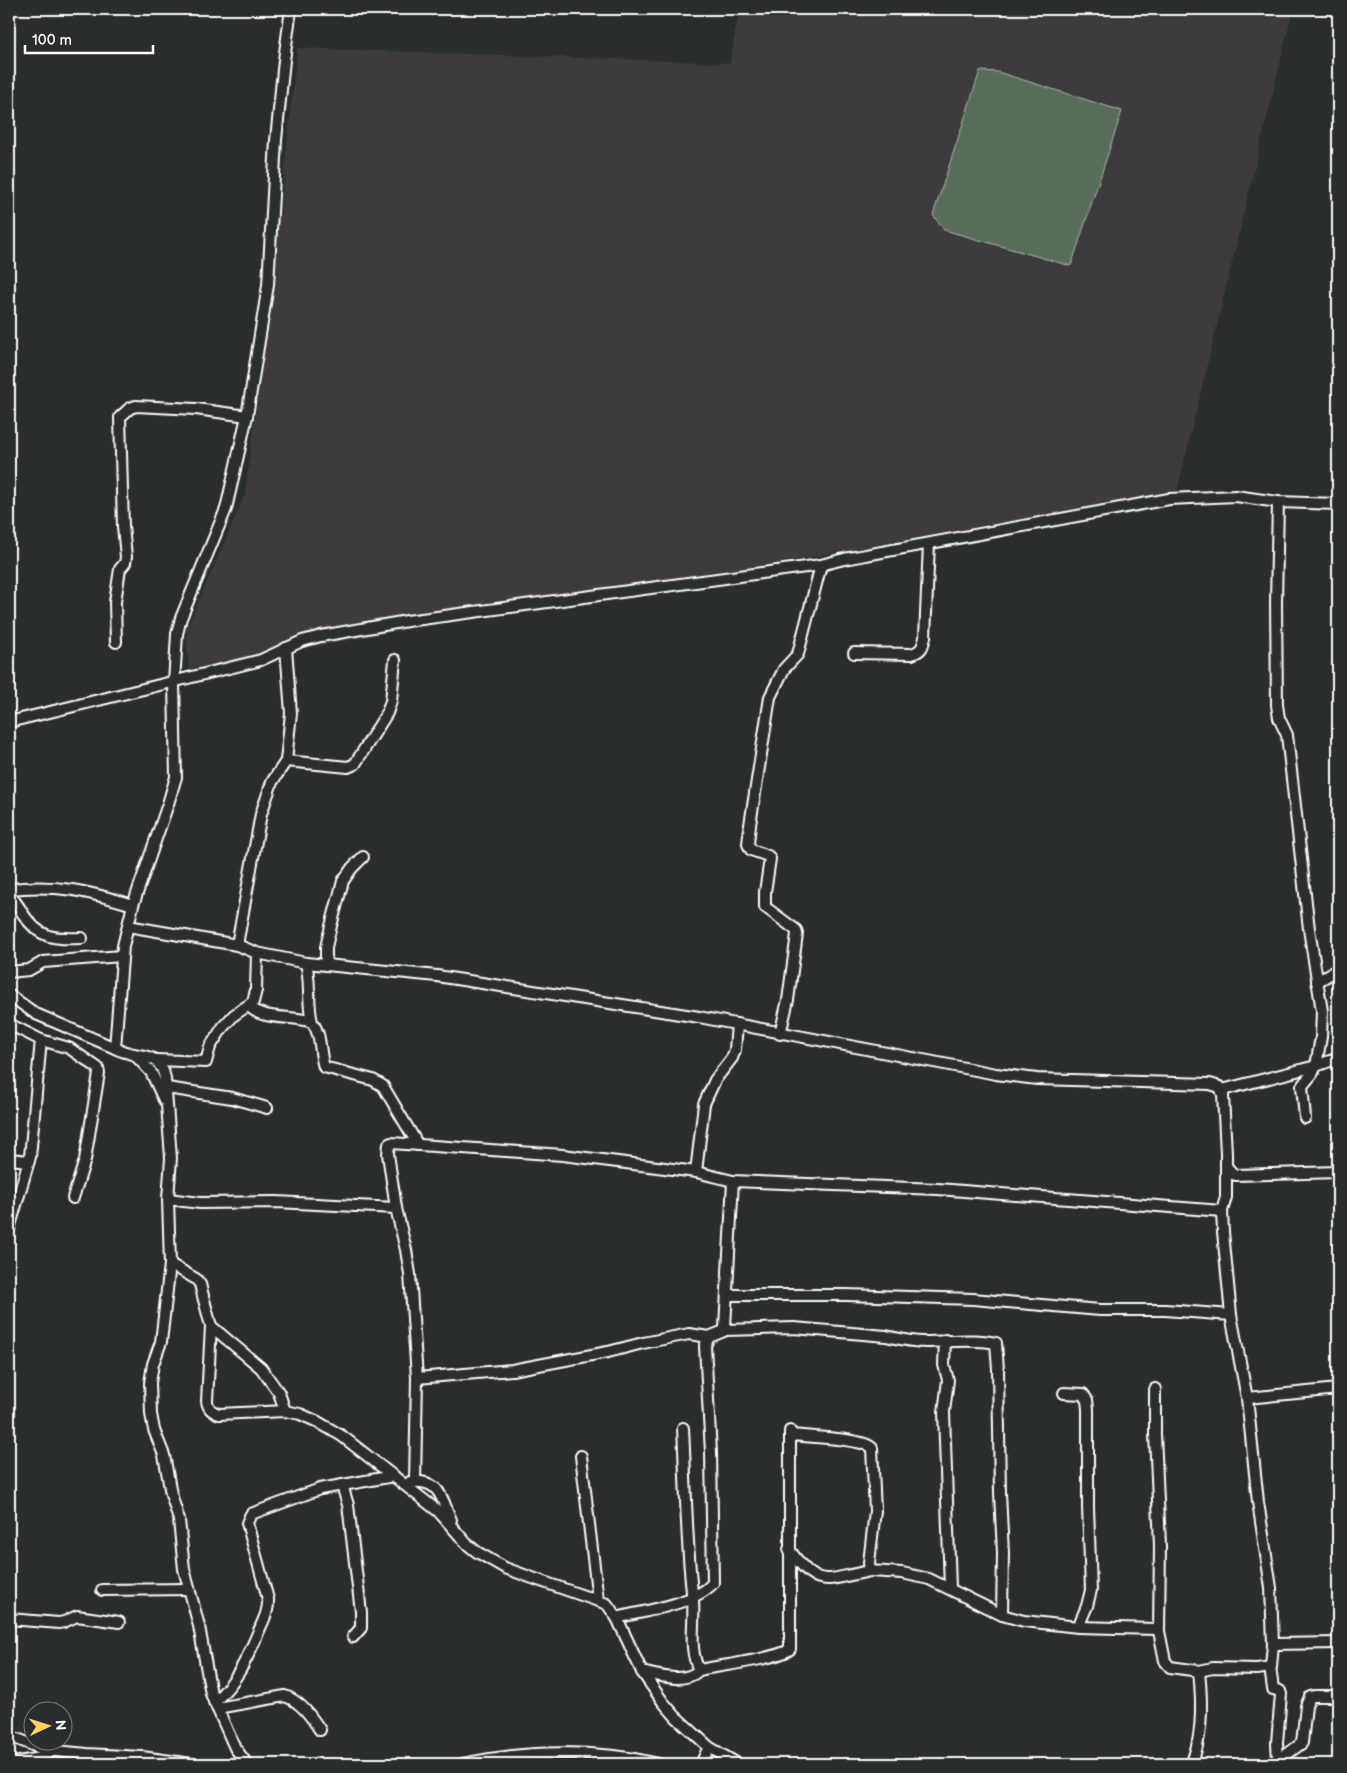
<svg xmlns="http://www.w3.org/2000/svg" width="1347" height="1773" font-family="'Balsamiq Sans',sans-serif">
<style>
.built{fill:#3e3a3d}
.green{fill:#586e5a;stroke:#acb6ac}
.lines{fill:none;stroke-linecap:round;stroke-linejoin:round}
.minor-casing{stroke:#fff;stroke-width:14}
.minor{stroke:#2a2d2e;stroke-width:10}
</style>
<rect width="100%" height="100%" fill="#2a2d2e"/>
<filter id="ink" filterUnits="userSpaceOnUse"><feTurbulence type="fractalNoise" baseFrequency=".02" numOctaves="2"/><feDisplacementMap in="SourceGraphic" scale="10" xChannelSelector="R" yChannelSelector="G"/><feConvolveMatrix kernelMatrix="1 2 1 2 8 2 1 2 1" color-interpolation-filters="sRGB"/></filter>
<g filter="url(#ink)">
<polygon class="built" points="739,9 1293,9 1177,491 189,669 186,630 245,495 276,254 297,48 730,63"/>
<polygon class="green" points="980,71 998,72 1122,111 1071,266 944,230 933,215"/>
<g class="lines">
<defs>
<g id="minor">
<polyline points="1278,502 1276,603 1277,705 1279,718 1287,735 1309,929 1322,1011 1321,1037 1316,1066 1312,1074 1302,1086 1305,1118"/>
<polyline points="116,642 115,602 120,569 125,563 126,557 123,526 120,417 130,408 136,406 196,409 247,416"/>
<path d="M854,653L912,654C922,651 923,646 925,637L929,544"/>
<polyline points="9,722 261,660 302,641 321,636 407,621 821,565 844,559 1169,499 1236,496 1278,502 1338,504"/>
<polyline points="286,761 348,767 355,764 387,713 391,701 395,660"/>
<path d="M9,889C57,884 87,891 133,905"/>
<path d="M9,895C15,900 19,907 23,914C40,939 53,939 82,938"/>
<path d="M128,926L237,945L257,953L306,963L437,976L699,1017L996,1074L1037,1079L1210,1084L1220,1087L1223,1095L1226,1153V1197L1222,1211L1223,1232L1231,1315L1247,1398L1258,1502L1271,1588L1273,1644L1271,1667L1257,1669L1213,1668L1199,1671L1170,1667L1165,1661L1159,1631L1156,1629L1078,1627L1024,1621L1002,1615L929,1579L902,1573L870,1571L869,1563L875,1511L872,1448C863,1438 807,1437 792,1435L790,1431V1649C778,1659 717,1666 699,1670C686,1684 659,1676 642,1672"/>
<polyline points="237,945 261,814 272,782 286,761 291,713 286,648"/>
<path d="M306,963C311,982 307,1002 312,1022"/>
<polyline points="326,965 326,947 331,926 343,881 352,868 363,857"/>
<polyline points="9,972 29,970 43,962 122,956"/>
<polyline points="1317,982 1338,969"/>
<polyline points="9,995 36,1014 115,1048"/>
<path d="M249,1006C261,1021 295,1015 312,1022C322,1035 319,1052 324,1067L373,1080L383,1086L418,1145"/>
<polyline points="9,1024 41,1040 69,1048 98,1068 99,1073 85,1160 73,1198"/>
<polyline points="780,1034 788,1000 797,934 796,930 765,907 765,892 770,859 768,856 751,850 748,844 750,825 770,697 784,669 798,654 821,565"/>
<polyline points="135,1055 151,1072 164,1100"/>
<polyline points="157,1060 206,1062 210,1047 223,1027 234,1015 253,1002 256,990 257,953"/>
<polyline points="167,1088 232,1098 267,1108"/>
<polyline points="1222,1090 1316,1066 1338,1058"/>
<polyline points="9,1159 29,1161"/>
<polyline points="1226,1166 1233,1174 1236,1175 1338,1172"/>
<polyline points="696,1172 704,1104 715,1080 732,1058 735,1050 737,1024"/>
<polyline points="168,1199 200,1203 276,1202 396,1208"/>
<polyline points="9,1229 30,1157 41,1040"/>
<path d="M170,1264L196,1279L200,1284L204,1300L211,1326L207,1401C208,1409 212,1412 219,1414L285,1411L300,1414L318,1422L342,1436L438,1511L467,1544L477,1552L505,1568L538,1580L607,1604L617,1618L642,1672L663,1702L676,1717L709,1747L738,1764"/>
<polyline points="728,1295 846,1295 973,1299 1100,1310 1165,1310 1231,1315"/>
<polyline points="211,1326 261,1368 279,1393 285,1411"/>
<path d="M725,1330L794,1328L886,1336C899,1339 912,1342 925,1342C948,1342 973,1338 996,1343L998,1369L1000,1493L1003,1553L1002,1615"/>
<polyline points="945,1340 944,1365 948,1380 944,1412 950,1588"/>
<polyline points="417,1378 512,1370 608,1352 643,1343 689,1334 709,1337"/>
<polyline points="1155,1389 1155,1434 1160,1545 1159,1631"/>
<polyline points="1064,1393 1083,1394 1087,1400 1088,1409 1088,1507 1091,1590 1087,1606 1078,1627"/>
<polyline points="1247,1398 1338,1389"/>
<path d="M683,1428C686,1485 686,1544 693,1601C695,1624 688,1648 699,1670"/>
<polyline points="581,1456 598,1600"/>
<path d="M410,1482C440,1479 441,1497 451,1520"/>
<polyline points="415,1482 417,1378 410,1274 406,1250 396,1208 388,1154 389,1144 391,1143 563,1155 696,1172 733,1181 938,1189 1222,1211"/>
<polyline points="342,1485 348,1505 361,1612 361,1628 353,1637"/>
<path d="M789,1549C818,1591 826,1579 870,1571"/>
<polyline points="102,1590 189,1589"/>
<path d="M617,1618C644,1611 695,1604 713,1583L711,1452L705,1346L709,1337L724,1331L725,1327L733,1181"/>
<polyline points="9,1619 59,1623 64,1622 77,1616 119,1622"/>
<polyline points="1273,1644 1338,1643"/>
<polyline points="1270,1667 1273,1689 1280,1691 1281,1694 1277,1743 1278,1761"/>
<path d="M214,1702C237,1681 246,1661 258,1633C263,1621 269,1611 268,1599L247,1523L251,1514L320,1489L394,1476"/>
<path d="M217,1708L285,1696C301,1702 311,1716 320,1730"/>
<polyline points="15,1738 45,1750 87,1754 142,1757 192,1764"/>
<polyline points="9,1764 41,1758 52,1751"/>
<path d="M247,1764L235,1748L211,1694L199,1626L184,1569L179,1520L171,1494L164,1455L154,1430L151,1414L150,1383L153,1364L161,1342L170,1264L168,1199L171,1158L165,1078C159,1048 137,1060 115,1048L123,946L133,905L168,804L176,777L174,683L177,634L181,618L226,509L247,416L268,285L276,140L284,60L291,9"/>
<path d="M462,1764C526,1750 595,1749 659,1764"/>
<polyline points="701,1764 709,1747"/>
<path d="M1191,1764C1203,1738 1202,1699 1199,1671"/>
<polyline points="1277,1764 1278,1761 1302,1743 1306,1706 1310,1697 1314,1696 1338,1696"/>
</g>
</defs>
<use href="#minor" class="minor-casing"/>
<use href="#minor" class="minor"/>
</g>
</g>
<rect width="1347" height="1773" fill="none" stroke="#2a2d2e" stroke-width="30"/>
<rect x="15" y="15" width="1317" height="1743" fill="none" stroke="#fff" stroke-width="2" filter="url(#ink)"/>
<g transform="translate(48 1726) rotate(86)"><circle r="24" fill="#2a2d2e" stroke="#7f8182"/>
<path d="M0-4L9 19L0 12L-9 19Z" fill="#ffd166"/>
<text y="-8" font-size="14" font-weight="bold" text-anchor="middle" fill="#ffffff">N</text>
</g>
<path d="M25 45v8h128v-8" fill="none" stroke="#ffffff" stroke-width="2.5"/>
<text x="32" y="45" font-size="15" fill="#ffffff" stroke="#2a2d2e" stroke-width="4" paint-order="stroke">100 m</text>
</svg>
